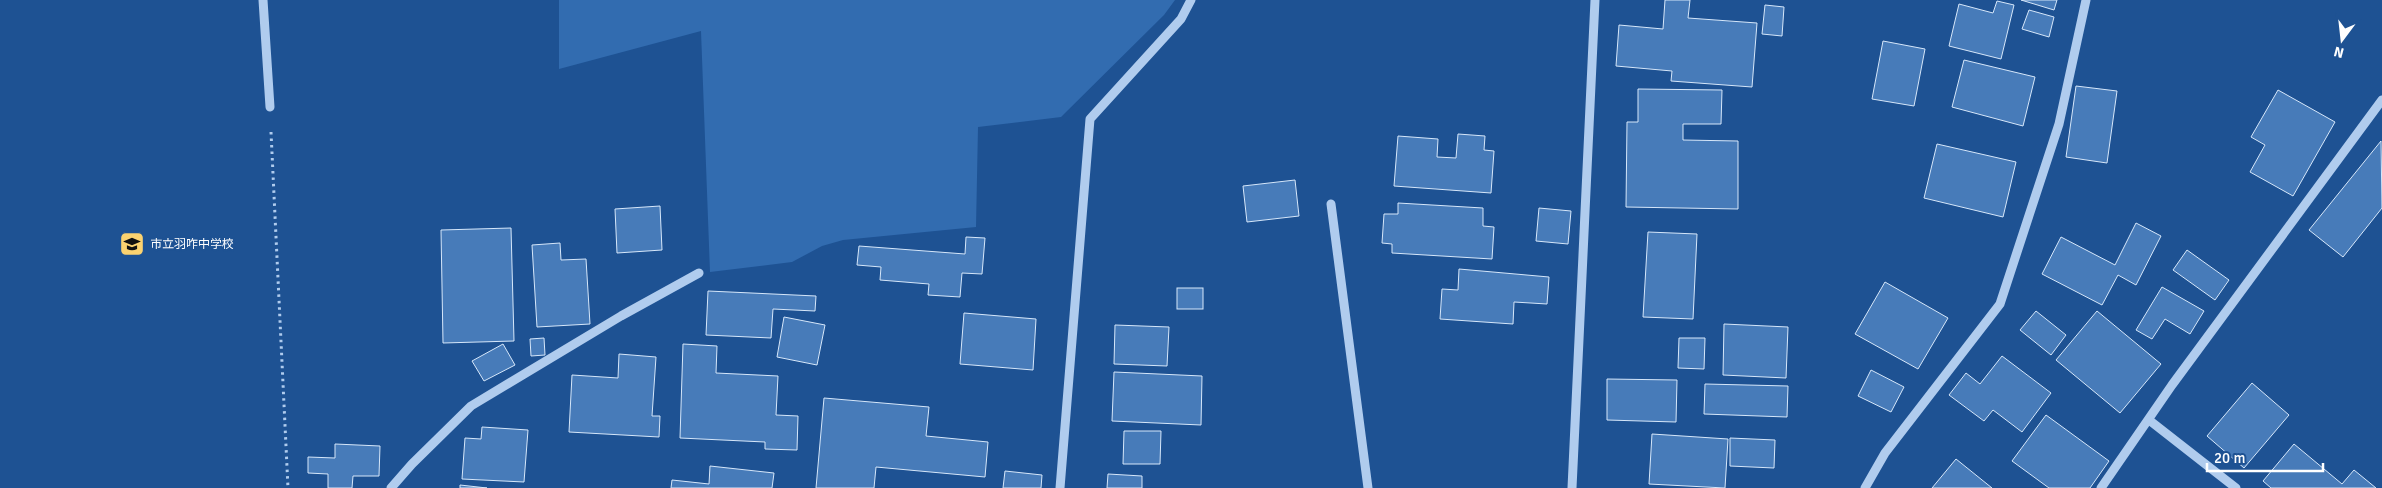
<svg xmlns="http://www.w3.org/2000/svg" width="2382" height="488" font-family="Signika,'Noto Sans JP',sans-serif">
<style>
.green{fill:#326cb0}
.building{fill:#477bb9;stroke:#d6e7fa}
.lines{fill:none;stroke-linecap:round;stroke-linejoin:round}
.path{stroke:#b0ccee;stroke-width:3;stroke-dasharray:2.5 4;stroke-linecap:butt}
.minor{stroke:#b0ccee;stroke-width:9}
.labels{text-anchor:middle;stroke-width:4.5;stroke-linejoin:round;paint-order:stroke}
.poi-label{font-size:12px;fill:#fff;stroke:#1e5293;text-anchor:start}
</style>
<rect width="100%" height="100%" fill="#1e5293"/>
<polygon class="green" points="559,0 1175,0 1164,15 1061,117 978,127 976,227 843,240 822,246 792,262 710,272 701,31 559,69"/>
<g class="building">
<polygon points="1665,0 1690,0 1688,18 1757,23 1752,87 1671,81 1672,71 1616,66 1619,25 1663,29"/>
<polygon points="2021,0 2057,0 2054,10"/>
<polygon points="1997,1 2014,5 2001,59 1949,46 1959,4 1993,13"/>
<polygon points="1765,5 1784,7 1782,36 1762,34"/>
<polygon points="2029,10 2054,17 2049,37 2022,29"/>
<polygon points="1883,41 1925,49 1914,106 1872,99"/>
<polygon points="1964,60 2035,77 2023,126 1952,107"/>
<polygon points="2076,86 2117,91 2107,163 2066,157"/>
<polygon points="1638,89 1722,90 1721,124 1683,124 1683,140 1738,141 1738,209 1626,207 1627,122 1638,122"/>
<polygon points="2278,90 2335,122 2293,196 2250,172 2265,145 2251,137"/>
<polygon points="1458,134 1485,136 1484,150 1494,151 1491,193 1394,186 1398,136 1438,139 1437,157 1456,158"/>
<polygon points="2381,141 2382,208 2343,257 2309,230"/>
<polygon points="1937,144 2016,162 2003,217 1924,198"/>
<polygon points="1295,180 1299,216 1247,222 1243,186"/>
<polygon points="1398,203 1483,208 1483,226 1494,227 1492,259 1392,253 1392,244 1382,243 1384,214 1398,214"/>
<polygon points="660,206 662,250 617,253 615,209"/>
<polygon points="1539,208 1571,211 1568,244 1536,241"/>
<polygon points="2136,223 2161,236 2136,285 2118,275 2102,305 2042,274 2061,237 2115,265"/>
<polygon points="511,228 514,341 443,343 441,230"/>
<polygon points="1648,232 1697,234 1693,319 1643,317"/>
<polygon points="966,237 985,238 982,274 962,273 960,297 928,295 929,284 880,280 881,267 857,265 859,246 965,254"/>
<polygon points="560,243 561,260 586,259 590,324 537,327 532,245"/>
<polygon points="2187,250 2229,280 2215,300 2173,270"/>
<polygon points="1459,269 1549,277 1547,304 1514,302 1513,324 1440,319 1442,289 1458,290"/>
<polygon points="1885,282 1948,318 1918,369 1855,334"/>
<polygon points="2162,287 2204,311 2190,334 2165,319 2152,339 2136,330"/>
<rect x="1177" y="288" width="26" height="21"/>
<polygon points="708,291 816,296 815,311 773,309 771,338 706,335"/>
<polygon points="2036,311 2066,335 2051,355 2020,330"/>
<polygon points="2097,311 2161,364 2120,413 2056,360"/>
<polygon points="964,313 1036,319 1033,370 960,364"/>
<polygon points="784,317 825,325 817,365 777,357"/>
<polygon points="1724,324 1788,327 1786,378 1723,375"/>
<polygon points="1115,325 1169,327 1167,366 1114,364"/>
<polygon points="544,338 545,355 531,356 530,339"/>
<polygon points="1679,338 1705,338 1704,369 1678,368"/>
<polygon points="503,344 515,365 484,381 472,361"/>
<polygon points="683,344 717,346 716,373 778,376 776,415 798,416 797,450 765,449 765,442 680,438"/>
<polygon points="619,354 656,357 652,416 660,416 659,437 569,432 572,375 618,378"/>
<polygon points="2002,356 2051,393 2022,432 1993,410 1984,421 1949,395 1966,373 1980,384"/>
<polygon points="1871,370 1904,387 1891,412 1858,396"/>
<polygon points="1114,372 1202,376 1201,425 1112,421"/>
<polygon points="1607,379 1677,380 1676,422 1607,420"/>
<polygon points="2252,383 2289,415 2244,468 2207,436"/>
<polygon points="1705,384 1788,386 1787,417 1704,414"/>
<polygon points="824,398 929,407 926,436 988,442 985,477 876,467 874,488 816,488"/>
<polygon points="2046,415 2109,461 2090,488 2049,488 2012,461"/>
<polygon points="482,427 528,430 524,482 462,479 465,438 481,439"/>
<polygon points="1124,431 1161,431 1160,464 1123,464"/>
<polygon points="1652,434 1728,439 1725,488 1649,484"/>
<polygon points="1730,438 1775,440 1774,468 1730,466"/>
<polygon points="335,444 380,446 379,476 353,476 352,488 328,488 328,474 308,473 308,457 335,458"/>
<polygon points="2294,444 2342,484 2354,470 2376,488 2271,488 2263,481"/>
<polygon points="1956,459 1992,488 1932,488"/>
<polygon points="710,466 774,473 772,488 671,488 672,480 709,484"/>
<polygon points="1005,471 1042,475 1041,488 1003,488"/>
<polygon points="1108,474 1142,476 1142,488 1107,488"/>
<polygon points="460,485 487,488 460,488"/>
</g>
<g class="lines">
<polyline class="path" points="271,132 288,488"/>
<g class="minor">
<polyline points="263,0 270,107"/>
<polyline points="1331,204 1368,488"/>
<polyline points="2149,420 2236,488"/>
<polyline points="391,488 412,464 471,406 621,316 699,273"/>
<polyline points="1060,488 1090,119 1181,19 1191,0"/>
<polyline points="1572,488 1595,0"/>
<polyline points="1865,488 1885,453 2000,304 2059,124 2086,0"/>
<polyline points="2101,488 2172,385 2382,100"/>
</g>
</g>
<defs>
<symbol id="school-square" viewBox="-11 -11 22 22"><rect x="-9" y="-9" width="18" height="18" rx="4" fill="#fcd370" stroke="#1e5293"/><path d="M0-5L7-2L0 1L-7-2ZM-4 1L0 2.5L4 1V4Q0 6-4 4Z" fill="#111"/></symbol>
</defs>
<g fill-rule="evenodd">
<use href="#school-square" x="118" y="230" width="28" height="28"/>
</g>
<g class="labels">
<g class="poi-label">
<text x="150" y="248">市立羽咋中学校</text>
</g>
</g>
<g transform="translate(2342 40) rotate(195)" stroke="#1e5293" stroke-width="4" paint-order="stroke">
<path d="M0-4L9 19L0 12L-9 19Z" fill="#ffffff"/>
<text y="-8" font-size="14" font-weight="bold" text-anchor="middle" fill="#ffffff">N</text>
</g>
<path d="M2207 463v8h116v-8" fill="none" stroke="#ffffff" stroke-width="2.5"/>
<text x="2214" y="463" font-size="15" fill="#ffffff" stroke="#1e5293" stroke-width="4" paint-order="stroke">20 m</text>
</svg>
